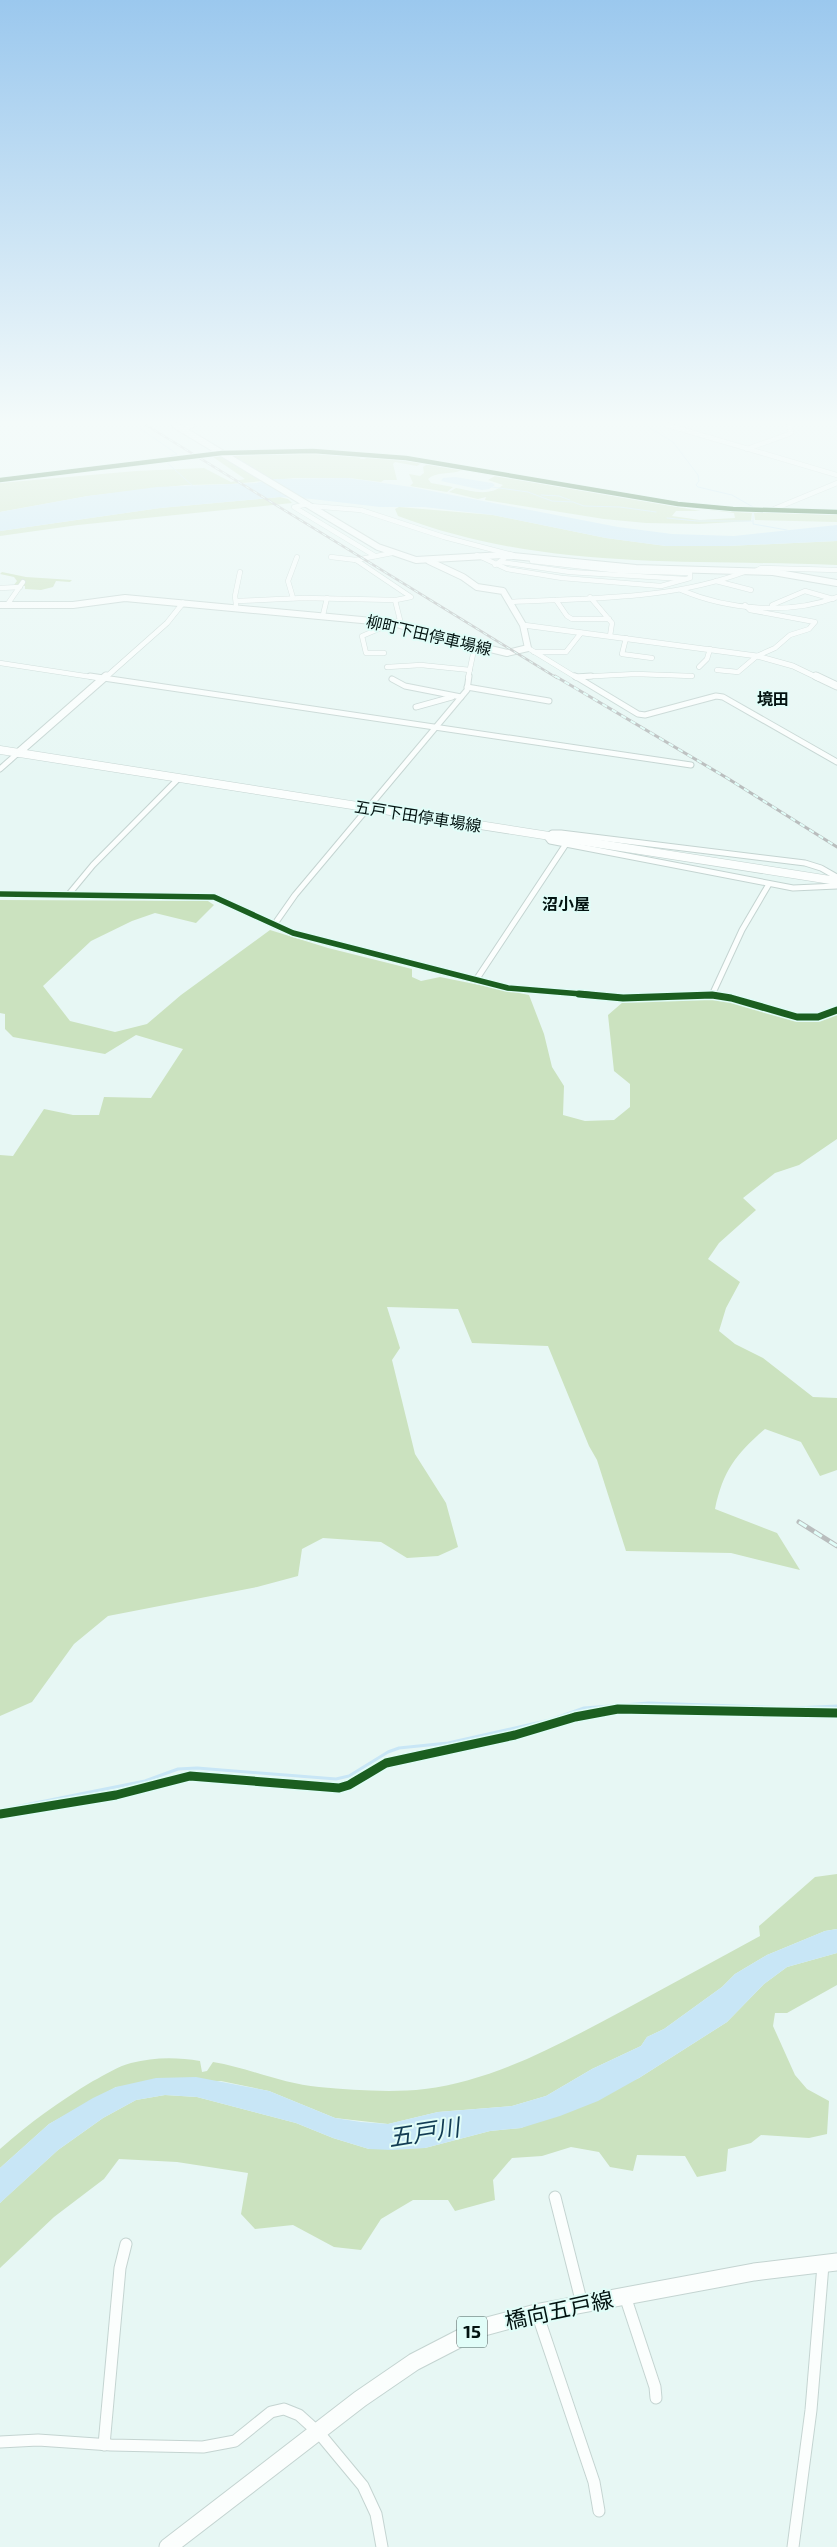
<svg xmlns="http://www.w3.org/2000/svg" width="837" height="2547" font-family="'Exo 2','Noto Sans JP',sans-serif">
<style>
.green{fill:#cbe2bf}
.water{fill:#c8e6f6}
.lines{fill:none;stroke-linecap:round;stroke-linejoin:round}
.stream-far1{stroke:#c8e6f6;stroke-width:1}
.stream{stroke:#c8e6f6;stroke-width:3}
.minor-far4-casing{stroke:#c4d4d1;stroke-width:5.5}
.minor-far3-casing{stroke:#c4d4d1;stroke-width:7}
.minor-far2-casing{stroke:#c4d4d1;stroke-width:9}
.minor-far1-casing{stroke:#c4d4d1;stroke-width:11}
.minor-casing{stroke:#c4d4d1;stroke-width:13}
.tertiary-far1-casing{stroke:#c4d4d1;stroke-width:6}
.tertiary-casing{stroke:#c4d4d1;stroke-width:9}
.secondary-far1-casing{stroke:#c4d4d1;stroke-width:8}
.secondary-casing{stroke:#c4d4d1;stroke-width:9}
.primary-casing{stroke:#c4d4d1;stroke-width:19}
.minor-far4{stroke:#fbfefd;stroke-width:4.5}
.minor-far3{stroke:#fbfefd;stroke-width:5}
.minor-far2{stroke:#fbfefd;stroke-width:6}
.minor-far1{stroke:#fbfefd;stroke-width:8}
.minor{stroke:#fbfefd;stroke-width:11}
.tertiary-far1{stroke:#fbfefd;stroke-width:5}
.tertiary{stroke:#fbfefd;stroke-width:7}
.secondary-far1{stroke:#fbfefd;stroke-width:6}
.secondary{stroke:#fbfefd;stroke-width:8}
.primary{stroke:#fbfefd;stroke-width:17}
.rail-far2-casing{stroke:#b9bdbd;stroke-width:2.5}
.rail-far1-casing{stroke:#b9bdbd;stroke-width:3}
.rail-casing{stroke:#b9bdbd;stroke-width:5}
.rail-far2{stroke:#e1fdf8;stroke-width:1;stroke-dasharray:4.5;stroke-linecap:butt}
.rail-far1{stroke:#e1fdf8;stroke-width:2;stroke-dasharray:5.5;stroke-linecap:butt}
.rail{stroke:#e1fdf8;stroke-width:3;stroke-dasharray:9;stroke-linecap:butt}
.cycleway-far3-casing{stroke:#e1fdf8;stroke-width:6}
.cycleway-far2-casing{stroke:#e1fdf8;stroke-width:8}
.cycleway-far1-casing{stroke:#e1fdf8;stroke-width:10}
.cycleway-casing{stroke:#e1fdf8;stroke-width:12}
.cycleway-far3{stroke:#1b5e20;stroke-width:4.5}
.cycleway-far2{stroke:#1b5e20;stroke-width:5.5}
.cycleway-far1{stroke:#1b5e20;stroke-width:7}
.cycleway{stroke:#1b5e20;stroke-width:9}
.labels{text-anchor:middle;stroke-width:4;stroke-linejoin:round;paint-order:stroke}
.far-street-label{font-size:16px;fill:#031311;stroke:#e1fdf8}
.far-neighbourhood-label{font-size:16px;font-weight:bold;fill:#031311;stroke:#e1fdf8}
.shield{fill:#e1fdf8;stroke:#465956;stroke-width:1}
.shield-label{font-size:18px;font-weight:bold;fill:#031311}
.near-street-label{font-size:22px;fill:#031311;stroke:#e1fdf8}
.near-water-label{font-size:24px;font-style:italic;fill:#123c54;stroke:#e1fdf8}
</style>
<rect width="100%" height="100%" fill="#e7f7f4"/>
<g class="green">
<polygon points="285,452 362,454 360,459 365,459 368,455 423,462 417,466 395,462 393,464 397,480 384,480 381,482 349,478 295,478 231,484 185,485 88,496 0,512 0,483 136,471 204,468 231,482 245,479 213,457"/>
<path d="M429,463L464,469C452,476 439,470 428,479L431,483L453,487L447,492L410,486L413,483L409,474L420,476L424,473L423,467Z"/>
<path d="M495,476L701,511H676L672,516L700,520L735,518L734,513L701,509L752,513L751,521L699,524L646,523L604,519L485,500L486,497L478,499L449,492L456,488C472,491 489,497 503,485L488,480Z"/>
<polygon points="280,497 288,499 292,503 78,525 0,536 0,531 160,508"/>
<path d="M399,507L493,515L606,538L666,546H727L837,541V565C686,559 543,571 398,516L395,509Z"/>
<polygon points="760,512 837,515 837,522 755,520 754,513"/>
<polygon points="2,572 26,577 72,580 70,582 56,581 53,587 41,590 25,589 25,586 14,585 17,581 14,577 0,574"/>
<path d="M0,900L208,901L214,905L196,923L155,913L132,921L91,941L43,986L70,1021L115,1032L147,1024L181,995L270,930L328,948L412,969V977L421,981L440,977L529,995L544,1034L552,1067L564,1086L563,1115L585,1121L614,1120L630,1107V1084L614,1071L608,1015L630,996L710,995L760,1002L785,1018L803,1020L821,1019L837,1012V1139L799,1165L775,1173L743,1198L756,1210L719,1243L708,1259L740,1282L726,1308L719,1331L735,1344L763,1358L813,1397L837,1398V1470L820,1476L801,1442L765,1429C736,1454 723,1471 715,1509L777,1533L800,1570L731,1553L626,1551L597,1460L589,1446L548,1346L472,1343L458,1309L387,1307L400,1348L392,1360L415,1454L446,1503L458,1547L438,1556L407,1558L381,1542L323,1538L302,1549L298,1576L257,1587L108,1616L74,1644L32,1702L0,1716V1155L13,1156L44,1109L73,1115H99L104,1097L151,1098L183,1049L136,1035L105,1054L13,1037L5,1029V1014L0,1013Z"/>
<path d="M837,1874V1929L825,1931L767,1955L735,1974L722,1987L664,2029L647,2037L641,2046L592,2069L546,2096L512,2106L438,2112L388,2124L335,2118L269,2091L221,2081L116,2087L49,2124L0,2168V2149C29,2123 60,2101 93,2081C105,2075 118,2066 131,2063C154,2057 177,2057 200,2061L202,2072L207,2071L213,2062C249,2068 283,2084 319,2087C353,2090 391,2093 425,2089C496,2080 562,2043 624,2010C669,1985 715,1961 760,1936L759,1926L815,1877Z"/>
<polygon points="837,1953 837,1985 787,2013 775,2013 773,2026 795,2075 807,2089 829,2101 827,2134 809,2138 761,2135 751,2143 728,2149 726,2171 697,2177 685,2156 637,2155 633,2171 610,2167 599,2152 571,2147 542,2156 512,2158 493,2180 495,2200 455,2211 448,2200 413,2200 381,2219 361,2250 334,2247 293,2225 255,2229 241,2214 248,2173 177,2162 119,2159 104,2179 54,2217 0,2268 0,2203 3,2200 58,2150 103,2118 136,2100 165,2095 197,2097 296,2123 333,2138 369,2149 425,2148 490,2131 521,2128 639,2078 727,2022 764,1984 787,1967"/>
</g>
<g class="water">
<polygon points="455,477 492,483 495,485 489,489 482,490 441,481 443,478"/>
<polygon points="348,478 411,487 618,527 672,534 734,536 837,525 837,541 727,546 666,546 606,538 493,515 424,507 380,507 312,499 280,497 160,508 0,531 0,512 88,496 157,487 256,483 272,479"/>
<polygon points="837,1929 837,1953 787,1967 764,1984 727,2022 639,2078 598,2101 560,2116 521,2128 490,2131 425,2148 392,2150 369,2149 333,2138 296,2123 197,2097 165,2095 136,2100 103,2118 58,2150 0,2203 0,2168 49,2124 93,2098 116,2087 156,2078 196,2077 269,2091 335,2118 361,2122 388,2124 438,2112 512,2106 546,2096 592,2069 641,2046 647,2037 664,2029 722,1987 735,1974 767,1955 825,1931"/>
</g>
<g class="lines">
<g class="stream-far1">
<polyline points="135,425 177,454 164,458 164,460 194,487"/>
<polyline points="645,425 673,442 698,475 699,481 696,485 698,487 732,495 753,507 753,524 787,530"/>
<polyline points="492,487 528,492 552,501 573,502 584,506 620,507 656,512"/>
<polyline points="541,495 559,496 570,500"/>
<polyline points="667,518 697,521 752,521"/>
</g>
<g class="stream">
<polyline points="795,1708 837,1706"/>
<polyline points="0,1810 145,1781 178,1769 197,1768 336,1779 349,1776 388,1752 399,1748 448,1743 550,1720 584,1708 649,1703 789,1708"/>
</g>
<defs>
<g id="minor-far4">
<polyline points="667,425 837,475"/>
<polyline points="747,449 789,434 791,432 789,425"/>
<polyline points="0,480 222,453 313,451 406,458 678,504 733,509 837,512"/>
<polyline points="308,504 294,507 375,556"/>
<polyline points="310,506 361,510 444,537 513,555"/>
<polyline points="774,509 837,483"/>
<polyline points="477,555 507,569 562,578 661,586 690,578 690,573 621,571 532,561"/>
<polyline points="356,560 392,553"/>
<polyline points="501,562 570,572 685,579"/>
<polyline points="495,565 506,557 512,557"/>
<polyline points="756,571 761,568 837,570"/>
<polyline points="716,581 751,590"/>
<polyline points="0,588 20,587"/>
<path d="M681,590C728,610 789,615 837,597"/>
<polyline points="590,597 612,623 610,636"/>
<polyline points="293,598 288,581 297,557"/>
<polyline points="556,600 567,616 572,619 609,619"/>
<polyline points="237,601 304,598 396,600 411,597 356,560 331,557"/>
<path d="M511,602C591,598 672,600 747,571"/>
<polyline points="7,605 23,582"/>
<polyline points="236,605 235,596 240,572"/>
<polyline points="772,605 805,591 833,599"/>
<polyline points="323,615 327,598"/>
<polyline points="626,638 622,654 652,658"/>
<polyline points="528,648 577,678"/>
<polyline points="534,652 566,652 581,633"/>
<polyline points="384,653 366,653 362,636 400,620 395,600"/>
<polyline points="0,663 98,678"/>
<polyline points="387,667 421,665 470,670"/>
<polyline points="699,667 707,659 710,649"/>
<polyline points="717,670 738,672 757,656 775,648 790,635 809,629 815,622 750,610 745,605"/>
<polyline points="576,677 636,674 692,676"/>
<polyline points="468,678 475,645"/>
</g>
<g id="minor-far3">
<polyline points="90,676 691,765"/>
<polyline points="575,676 638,714 645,715 716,696 723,697 837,762"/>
<polyline points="576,677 591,676"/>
<polyline points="392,679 405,686 461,697"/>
<polyline points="467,687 549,701"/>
<polyline points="416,707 452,697"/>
<polyline points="0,769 18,753"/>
<polyline points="837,877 821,868 805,863 561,833 552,833 547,837 550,841 793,888 837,886"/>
<polyline points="0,894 214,897 293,933 508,988 594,995"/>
<polyline points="69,894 93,865 179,778"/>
<polyline points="274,925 295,895 467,690 469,676"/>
<polyline points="476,980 566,844"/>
<polyline points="698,995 715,995"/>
<polyline points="712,995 742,930 769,884"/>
</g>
<polyline id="minor-far2" points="579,994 623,998 712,995 731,998 797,1017 818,1017 837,1010"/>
<polyline id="minor-far1" points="0,1814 116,1795 190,1776 339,1788 349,1785 386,1763 515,1735 575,1717 618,1709 837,1713"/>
<g id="minor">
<polyline points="555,2197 582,2304"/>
<polyline points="625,2296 655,2387 656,2398"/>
<polyline points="537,2313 594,2482 599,2511"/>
<polyline points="0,2442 38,2440 111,2445 203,2447 235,2441 271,2412 284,2409 299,2415 319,2433 363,2486 376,2514 382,2547"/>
<polyline points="104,2445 120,2268 126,2244"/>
<polyline points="793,2547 811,2410 823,2265"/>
</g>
<g id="tertiary-far1">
<polyline points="184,430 192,425"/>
<polyline points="523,625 757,656 793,666 818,678"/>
<polyline points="105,678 167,623 183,603"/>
</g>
<g id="tertiary">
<polyline points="816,676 837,686"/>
<polyline points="18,753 106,676"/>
</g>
<g id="secondary-far1">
<polyline points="175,425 378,547 416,560 503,555 636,568 773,572 837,583"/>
<polyline points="0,605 73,605 125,598 394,623 424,633 507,653 528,648 523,625 503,591 477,587 463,577 429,561"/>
</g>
<polyline id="secondary" points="0,750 837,881"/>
<polyline id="primary" points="168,2547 360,2399 414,2362 480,2328 540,2312 754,2272 837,2262"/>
</defs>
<use href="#minor-far4" class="minor-far4-casing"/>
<use href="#minor-far3" class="minor-far3-casing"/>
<use href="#minor-far2" class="minor-far2-casing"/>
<use href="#minor-far1" class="minor-far1-casing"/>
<use href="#minor" class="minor-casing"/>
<use href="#tertiary-far1" class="tertiary-far1-casing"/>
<use href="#tertiary" class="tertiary-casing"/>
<use href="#secondary-far1" class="secondary-far1-casing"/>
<use href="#secondary" class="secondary-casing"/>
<use href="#primary" class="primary-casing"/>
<use href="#minor-far4" class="minor-far4"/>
<use href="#minor-far3" class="minor-far3"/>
<use href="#minor-far2" class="minor-far2"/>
<use href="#minor-far1" class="minor-far1"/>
<use href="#minor" class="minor"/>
<use href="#tertiary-far1" class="tertiary-far1"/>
<use href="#tertiary" class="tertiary"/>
<use href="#secondary-far1" class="secondary-far1"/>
<use href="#secondary" class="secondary"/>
<use href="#primary" class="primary"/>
<defs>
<polyline id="rail-far2" points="146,425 557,678"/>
<polyline id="rail-far1" points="555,676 727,778 837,847"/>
<polyline id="rail" points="799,1522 837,1546"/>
</defs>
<use href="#rail-far2" class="rail-far2-casing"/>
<use href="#rail-far1" class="rail-far1-casing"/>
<use href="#rail" class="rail-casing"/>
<use href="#rail-far2" class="rail-far2"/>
<use href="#rail-far1" class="rail-far1"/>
<use href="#rail" class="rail"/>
<defs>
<polyline id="cycleway-far3" points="0,480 222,453 313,451 406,458 678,504 733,509 837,512"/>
<g id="cycleway-far2">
<polyline points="0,894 214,897 293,933 508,988 594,995"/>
<polyline points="698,995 715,995"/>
</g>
<polyline id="cycleway-far1" points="579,994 623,998 712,995 731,998 797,1017 818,1017 837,1010"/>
<polyline id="cycleway" points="0,1814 116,1795 190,1776 339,1788 349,1785 386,1763 515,1735 575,1717 618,1709 837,1713"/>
</defs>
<use href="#cycleway-far3" class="cycleway-far3-casing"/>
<use href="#cycleway-far2" class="cycleway-far2-casing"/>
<use href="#cycleway-far1" class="cycleway-far1-casing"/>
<use href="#cycleway" class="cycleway-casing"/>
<use href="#cycleway-far3" class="cycleway-far3"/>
<use href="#cycleway-far2" class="cycleway-far2"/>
<use href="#cycleway-far1" class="cycleway-far1"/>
<use href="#cycleway" class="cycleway"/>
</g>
<linearGradient id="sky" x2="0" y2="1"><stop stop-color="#9bc8ee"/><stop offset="0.54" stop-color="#f4fbfa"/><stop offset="1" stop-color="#f4fbfa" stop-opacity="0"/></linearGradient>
<rect width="837" height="782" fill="url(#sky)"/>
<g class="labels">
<g class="far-street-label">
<text transform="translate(429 635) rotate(13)" y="6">柳町下田停車場線</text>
<text transform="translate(418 816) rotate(9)" y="6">五戸下田停車場線</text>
</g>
<g class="far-neighbourhood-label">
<text x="773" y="705">境田</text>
<text x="566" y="910">沼小屋</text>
</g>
<rect class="shield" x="457" y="2316.5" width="30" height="31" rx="4"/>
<g class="shield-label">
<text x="472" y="2338">15</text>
</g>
<g class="near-street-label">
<text transform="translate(559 2310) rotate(-12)" y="8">橋向五戸線</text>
</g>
<g class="near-water-label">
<text transform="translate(424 2133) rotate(-9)" y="8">五戸川</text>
</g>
</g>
</svg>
